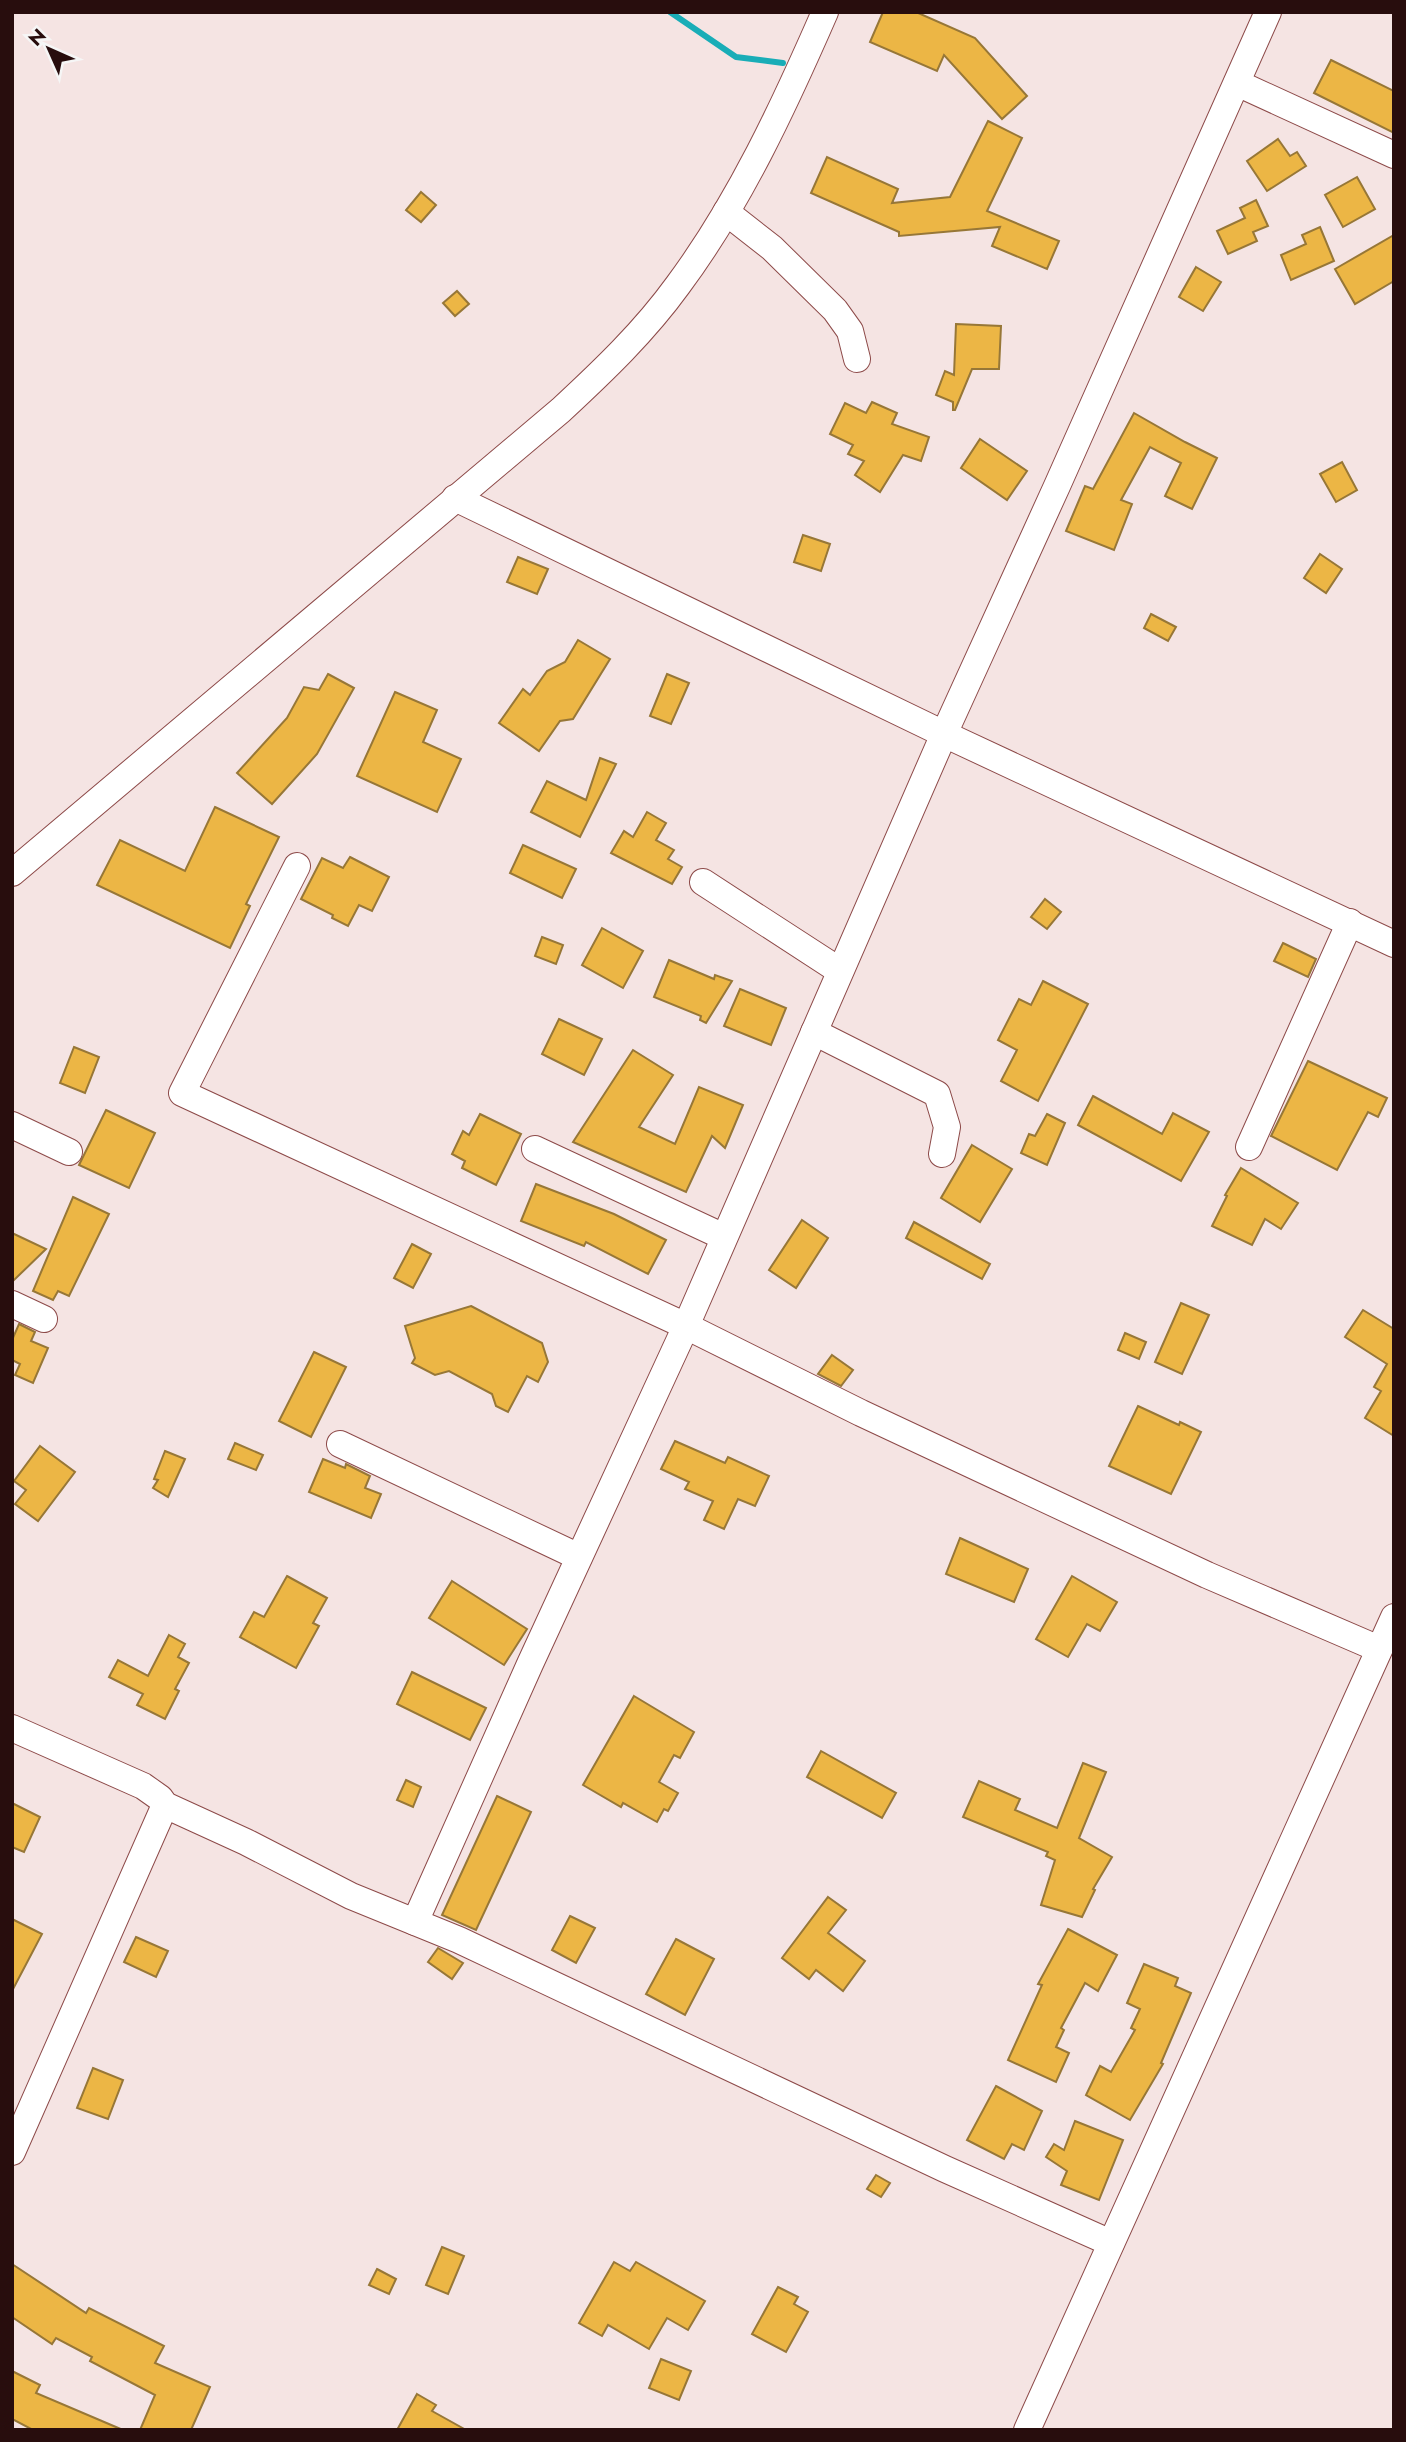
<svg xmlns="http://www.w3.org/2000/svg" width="1406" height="2442" font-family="Jost,sans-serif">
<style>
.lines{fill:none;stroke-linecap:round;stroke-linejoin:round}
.stream{stroke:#19adb7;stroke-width:6}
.building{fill:#ecb645;stroke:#977737;stroke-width:2}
.minor-casing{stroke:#8d4a49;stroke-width:28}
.minor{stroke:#fff;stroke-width:26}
</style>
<rect width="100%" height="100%" fill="#f5e4e3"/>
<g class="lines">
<polyline class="stream" points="670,12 736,57 783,63"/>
</g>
<g class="building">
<polygon points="883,12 916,12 975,38 1027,96 1002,119 944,55 937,71 870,42"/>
<polygon points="1331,60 1394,91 1394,133 1314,93"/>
<polygon points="988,121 1022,138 987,211 1059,241 1047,269 992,246 1000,227 899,236 899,232 811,193 827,157 898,189 892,203 950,197"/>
<polygon points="1278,139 1290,156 1297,152 1306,166 1267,191 1247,161"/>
<polygon points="1357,177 1375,209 1343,227 1325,195"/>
<polygon points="421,192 436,205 421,222 406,210"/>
<polygon points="1256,200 1268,226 1253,232 1257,241 1228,254 1217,231 1245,218 1240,208"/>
<polygon points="1320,227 1334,261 1291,280 1281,255 1306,244 1302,235"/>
<polygon points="1394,235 1394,281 1355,304 1335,269"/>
<polygon points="1196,267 1221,282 1203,311 1179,297"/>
<polygon points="457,291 469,304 455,316 443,303"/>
<polygon points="956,324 1001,326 999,369 972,369 955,410 953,410 953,402 936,395 945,371 954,375"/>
<polygon points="872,402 897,413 892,424 929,437 921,461 903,455 880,492 855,475 864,461 848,454 853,445 830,434 845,403 866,413"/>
<polygon points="1134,413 1185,442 1217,458 1192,509 1165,496 1181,463 1150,447 1121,500 1132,504 1114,550 1066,531 1085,486 1093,489"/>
<polygon points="980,439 1027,471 1007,500 961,468"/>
<polygon points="1342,462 1357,490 1336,502 1320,474"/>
<polygon points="803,535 830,544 821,571 794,562"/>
<polygon points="1320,554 1342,569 1326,593 1304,578"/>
<polygon points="518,557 548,569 537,594 507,582"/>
<polygon points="1151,614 1176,627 1168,641 1144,628"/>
<polygon points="578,640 610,659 573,719 560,721 539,751 499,723 523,689 530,695 547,671 565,662"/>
<polygon points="328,674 354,688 317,754 272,804 237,773 287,718 304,687 319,690"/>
<polygon points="667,674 689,683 671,724 650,716"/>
<polygon points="395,692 437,710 423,742 461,759 437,812 357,776"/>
<polygon points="600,758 616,764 580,837 531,812 547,781 586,800"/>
<polygon points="215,807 279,837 246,904 250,906 230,948 97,885 120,840 185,871"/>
<polygon points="647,812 666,823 656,840 674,850 668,859 682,867 672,884 611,853 624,831 633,837"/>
<polygon points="523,845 576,869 562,898 510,873"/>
<polygon points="350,857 389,877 372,911 359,905 348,926 332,918 333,915 301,899 322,858 343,868"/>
<polygon points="1045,899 1061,912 1047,929 1031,917"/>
<polygon points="602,928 643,951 623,988 582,965"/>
<polygon points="542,937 563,945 556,964 535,956"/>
<polygon points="1283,943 1316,959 1308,977 1274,961"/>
<polygon points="669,960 714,979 715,975 732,981 706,1023 700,1020 701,1016 654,997"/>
<polygon points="1043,981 1088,1004 1038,1101 1001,1081 1017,1050 998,1040 1019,999 1031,1005"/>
<polygon points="740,989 786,1008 771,1045 724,1026"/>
<polygon points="559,1019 602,1039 584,1075 542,1054"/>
<polygon points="74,1047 99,1057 85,1093 60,1083"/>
<polygon points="633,1050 673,1075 639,1127 675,1144 699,1087 743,1105 725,1148 712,1136 686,1192 573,1142"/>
<polygon points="1308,1061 1387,1098 1378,1117 1368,1112 1337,1170 1271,1136"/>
<polygon points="1093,1096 1162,1134 1173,1113 1209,1132 1181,1181 1078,1125"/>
<polygon points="106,1110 155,1133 129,1188 79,1165"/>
<polygon points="480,1114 521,1134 496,1185 462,1168 465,1161 452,1154 463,1131 469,1135"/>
<polygon points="1047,1114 1065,1123 1047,1165 1021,1153 1029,1134 1035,1136"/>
<polygon points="972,1145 1012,1169 980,1222 941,1198"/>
<polygon points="1241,1168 1298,1203 1281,1229 1265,1219 1252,1245 1212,1226 1227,1196 1225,1195"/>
<polygon points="536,1184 614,1214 666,1240 648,1274 586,1242 584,1246 521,1221"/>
<polygon points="73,1197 109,1214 69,1296 58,1291 53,1300 33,1291"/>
<polygon points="802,1220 828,1238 796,1288 769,1270"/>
<polygon points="914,1222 990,1264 982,1279 906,1238"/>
<polygon points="12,1233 46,1249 12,1282"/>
<polygon points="412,1244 431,1254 413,1288 394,1278"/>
<polygon points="1181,1303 1209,1315 1182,1374 1155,1362"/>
<polygon points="471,1306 542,1343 548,1362 538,1382 527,1376 508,1412 496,1406 492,1394 449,1371 435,1375 412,1363 415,1358 405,1326"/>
<polygon points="1363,1310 1394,1329 1394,1436 1365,1418 1381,1391 1374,1387 1387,1364 1345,1337"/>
<polygon points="19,1324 35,1332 31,1341 48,1348 33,1383 15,1375 20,1364 12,1360 12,1340"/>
<polygon points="1125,1333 1146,1342 1139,1359 1118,1350"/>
<polygon points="314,1352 346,1367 311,1437 279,1421"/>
<polygon points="832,1355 853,1370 841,1386 818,1374"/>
<polygon points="1138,1406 1179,1425 1180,1422 1201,1432 1171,1494 1109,1466"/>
<polygon points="675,1441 725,1463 728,1457 769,1476 755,1506 738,1499 724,1529 704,1520 713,1501 685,1489 689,1482 661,1469"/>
<polygon points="235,1443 263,1455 256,1470 228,1459"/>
<polygon points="40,1446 75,1472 38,1521 15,1504 26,1490 14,1481"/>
<polygon points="165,1451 185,1459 168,1497 153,1488 158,1480 154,1479"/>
<polygon points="323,1459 345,1468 346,1464 370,1476 365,1488 381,1494 371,1518 309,1492"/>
<polygon points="960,1538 1028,1569 1014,1602 946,1574"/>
<polygon points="287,1576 327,1598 313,1623 319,1626 296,1668 240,1637 254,1612 264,1617"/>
<polygon points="1072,1576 1117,1602 1100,1631 1087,1624 1068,1657 1036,1639"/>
<polygon points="452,1581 527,1629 504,1665 429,1618"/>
<polygon points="169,1635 185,1644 178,1657 189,1663 175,1689 179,1691 165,1719 137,1705 143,1694 109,1677 118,1660 148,1676"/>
<polygon points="412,1672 486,1708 470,1740 397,1704"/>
<polygon points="634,1696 694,1732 680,1758 674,1755 659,1782 678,1793 668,1811 664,1809 657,1822 623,1803 621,1807 583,1785"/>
<polygon points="821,1751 896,1793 882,1818 807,1777"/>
<polygon points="1083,1763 1106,1772 1079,1838 1112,1857 1093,1889 1095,1890 1082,1917 1041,1905 1055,1860 1046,1856 1048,1852 963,1817 979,1781 1020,1799 1015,1810 1057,1828"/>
<polygon points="406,1780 421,1787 413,1807 397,1800"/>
<polygon points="497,1796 531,1812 476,1930 442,1915"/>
<polygon points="12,1803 40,1817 24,1852 12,1847"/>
<polygon points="828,1897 846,1910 828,1933 865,1961 843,1991 816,1970 809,1979 782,1958"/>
<polygon points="570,1916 595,1928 576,1963 552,1950"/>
<polygon points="12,1919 42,1934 12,1991"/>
<polygon points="1068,1929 1117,1955 1098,1991 1085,1983 1061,2028 1064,2030 1056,2047 1069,2053 1056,2082 1008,2060 1042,1985 1038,1984"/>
<polygon points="136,1937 168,1951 156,1977 124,1962"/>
<polygon points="676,1939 714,1959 685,2015 646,1994"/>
<polygon points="438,1948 463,1963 452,1979 428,1962"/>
<polygon points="1144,1964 1178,1978 1175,1986 1191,1993 1161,2063 1163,2064 1130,2120 1086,2095 1100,2066 1111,2072 1135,2030 1131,2028 1140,2009 1127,2003"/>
<polygon points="93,2068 123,2080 108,2119 77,2108"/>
<polygon points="996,2086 1042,2111 1024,2150 1012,2144 1004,2159 967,2140"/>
<polygon points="1075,2121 1123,2140 1099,2200 1061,2185 1067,2171 1046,2157 1054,2144 1064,2150"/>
<polygon points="876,2175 890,2183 881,2197 867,2189"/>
<polygon points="442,2247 464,2256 448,2294 426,2285"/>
<polygon points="614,2262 630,2271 636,2262 705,2301 688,2330 667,2318 649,2349 608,2325 602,2336 579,2323"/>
<polygon points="12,2264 86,2313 89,2308 164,2346 155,2363 210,2387 191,2430 140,2430 155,2395 90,2361 92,2357 56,2338 52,2344 12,2317"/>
<polygon points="377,2269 396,2279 389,2294 369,2285"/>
<polygon points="778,2287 798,2297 794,2304 808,2312 786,2352 752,2334"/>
<polygon points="661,2359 691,2371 679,2400 649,2388"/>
<polygon points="12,2371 40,2385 36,2393 123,2430 33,2430 12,2419"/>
<polygon points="417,2394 436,2405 432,2411 466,2430 397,2430"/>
</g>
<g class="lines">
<defs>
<g id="minor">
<polyline points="1237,83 1394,155"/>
<polyline points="726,212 772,248 835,310 850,331 857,359"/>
<polyline points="455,498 944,734 1394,944"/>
<polyline points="297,866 182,1093 686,1326 861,1413 1207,1575 1379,1649"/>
<path d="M12,873L561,410C603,371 644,332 678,285C739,203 784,106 825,12"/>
<polyline points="703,882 840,971"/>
<polyline points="814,1032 937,1094 947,1127 942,1154"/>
<polyline points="12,1125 69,1152"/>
<polyline points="1249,1147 1350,922"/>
<polyline points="535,1149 724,1237"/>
<polyline points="12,1304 44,1319"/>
<polyline points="340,1444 579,1557"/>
<polyline points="12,1728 143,1786 160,1798 165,1805 246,1842 351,1896 459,1940 945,2169 1111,2243"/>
<polyline points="415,1922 530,1664 686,1326 944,734 1057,486 1268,12"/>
<polyline points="12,2152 165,1805"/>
<polyline points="1027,2430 1394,1617"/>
</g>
</defs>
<use href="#minor" class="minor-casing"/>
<use href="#minor" class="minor"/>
</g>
<rect width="1406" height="2442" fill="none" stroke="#280d0d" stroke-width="28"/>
<g transform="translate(49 49) rotate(315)" stroke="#f6f6f6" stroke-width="5" paint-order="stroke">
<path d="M0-5L12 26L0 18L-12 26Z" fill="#280d0d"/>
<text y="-10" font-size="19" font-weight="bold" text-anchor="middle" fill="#280d0d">N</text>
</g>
</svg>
